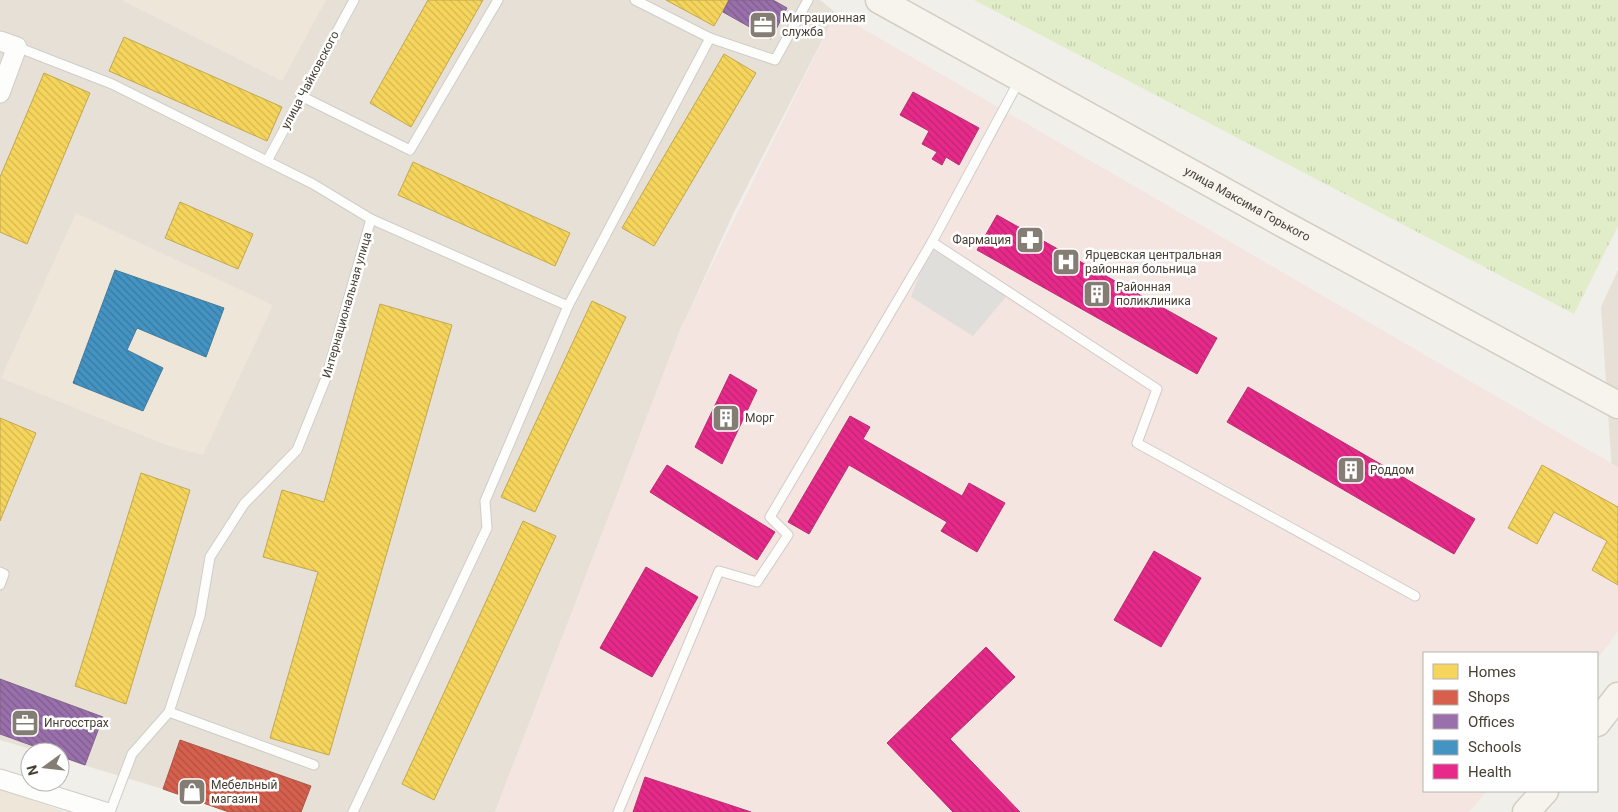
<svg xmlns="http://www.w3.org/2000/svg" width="1618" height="812" font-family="Roboto,sans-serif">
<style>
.residential{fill:#e6e0d7}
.education{fill:#ede6d9}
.medical{fill:#f4e5e1}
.park{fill:url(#park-tufts)}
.parking{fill:#e0deda}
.homes{fill:url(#homes-back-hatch);stroke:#c2a850}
.shops{fill:url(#shops-back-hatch);stroke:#ab5646}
.offices{fill:url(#offices-back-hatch);stroke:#816288}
.schools{fill:url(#schools-back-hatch);stroke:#447a98}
.health{fill:url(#health-back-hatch);stroke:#b73070}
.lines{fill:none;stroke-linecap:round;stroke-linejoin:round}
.lane-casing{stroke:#cfcdc8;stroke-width:11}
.street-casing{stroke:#cfcdc8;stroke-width:21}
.secondary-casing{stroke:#d2cec2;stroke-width:29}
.lane{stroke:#fdfdfc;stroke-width:9}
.street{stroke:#fdfdfc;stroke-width:19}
.secondary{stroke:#f7f4ee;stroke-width:26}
.labels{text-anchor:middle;stroke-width:5;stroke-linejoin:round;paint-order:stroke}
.poi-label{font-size:12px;fill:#484035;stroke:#fff;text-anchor:start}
.street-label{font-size:12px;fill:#484035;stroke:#fff}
</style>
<defs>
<pattern id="park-tufts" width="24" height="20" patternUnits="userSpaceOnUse" patternTransform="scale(1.25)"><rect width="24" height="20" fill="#e0edc8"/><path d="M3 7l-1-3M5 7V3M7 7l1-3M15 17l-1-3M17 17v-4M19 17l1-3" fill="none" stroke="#c2ccac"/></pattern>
<pattern id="homes-back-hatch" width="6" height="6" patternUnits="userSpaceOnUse" patternTransform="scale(1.25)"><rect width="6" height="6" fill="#f6d55c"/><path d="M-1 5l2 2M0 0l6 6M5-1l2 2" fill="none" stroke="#d4b851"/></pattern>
<pattern id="shops-back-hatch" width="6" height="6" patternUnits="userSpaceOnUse" patternTransform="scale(1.25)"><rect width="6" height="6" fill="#d6604d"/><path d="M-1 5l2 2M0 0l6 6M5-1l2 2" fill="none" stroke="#b05141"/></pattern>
<pattern id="offices-back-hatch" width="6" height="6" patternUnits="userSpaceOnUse" patternTransform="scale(1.25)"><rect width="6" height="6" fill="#9970ab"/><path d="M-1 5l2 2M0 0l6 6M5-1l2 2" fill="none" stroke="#7f5d8c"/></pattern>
<pattern id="schools-back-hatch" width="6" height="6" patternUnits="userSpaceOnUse" patternTransform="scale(1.25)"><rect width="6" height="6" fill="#4393c3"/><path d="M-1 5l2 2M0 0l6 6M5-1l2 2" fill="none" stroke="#3a799f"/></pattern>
<pattern id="health-back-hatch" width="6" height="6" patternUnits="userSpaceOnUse" patternTransform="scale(1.25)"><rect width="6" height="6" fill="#e7298a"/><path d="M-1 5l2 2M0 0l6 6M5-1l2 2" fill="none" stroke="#bd2572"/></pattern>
</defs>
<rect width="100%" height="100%" fill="#f1efea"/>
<g class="residential">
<polygon points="0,0 820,0 836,13 733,214 682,327 495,812 228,812 163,789 60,758 60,752 41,752 0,740"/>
<polygon points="1618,270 1618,561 1601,307"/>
</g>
<g class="education">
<polygon points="121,0 326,0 282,81"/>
<polygon points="76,213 273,305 203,455 166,445 1,378"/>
<polygon points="0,788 65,812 0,812"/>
</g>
<polygon class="medical" points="836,13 1618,467 1618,632 1597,659 1597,653 1424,653 1424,791 1487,791 1469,812 495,812 681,327"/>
<polygon class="park" points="974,0 1618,0 1618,226 1574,314"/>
<polygon class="parking" points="932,242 1010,292 973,336 911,297"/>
<g class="homes">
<polygon points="428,0 483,0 411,127 370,103"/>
<polygon points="666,0 729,0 714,26"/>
<polygon points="124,37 282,107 267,141 109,71"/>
<polygon points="724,54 756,73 654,246 622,228"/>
<polygon points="44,73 90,93 27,244 0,232 0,177"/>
<polygon points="413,162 570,233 555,266 398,195"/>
<polygon points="180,202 253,234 238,269 165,238"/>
<polygon points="592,301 626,317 535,512 501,497"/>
<polygon points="380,304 452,325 329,755 270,738 318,572 263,557 282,490 324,502"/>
<polygon points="0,418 36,433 0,521"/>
<polygon points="1542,465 1618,507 1618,585 1592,570 1607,541 1554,512 1537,544 1508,528"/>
<polygon points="141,473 190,490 126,704 75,686"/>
<polygon points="523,521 556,536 434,800 402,784"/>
</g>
<polygon class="shops" points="180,740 311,786 301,812 229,812 163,789"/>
<g class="offices">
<polygon points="729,0 773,0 787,8 771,39 723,12"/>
<polygon points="0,679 103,717 85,765 60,756 60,752 50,752 0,734"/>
</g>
<polygon class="schools" points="115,270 224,308 206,357 137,328 127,350 163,368 143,411 73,383"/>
<g class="health">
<polygon points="913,92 979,128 959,165 946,157 942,165 932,159 937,152 922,144 929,131 900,115"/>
<polygon points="997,215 1217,338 1197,374 977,250"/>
<polygon points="730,374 757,390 722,464 695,447"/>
<polygon points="1248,387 1475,519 1454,554 1227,422"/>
<polygon points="850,416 870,427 863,439 962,496 969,483 1005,503 977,552 941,531 947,522 849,465 809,534 788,522"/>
<polygon points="667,465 775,532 757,560 650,492"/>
<polygon points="1154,551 1201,578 1161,647 1114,620"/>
<polygon points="646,567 698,597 652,677 600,648"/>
<polygon points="986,647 1015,677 950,739 1020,812 953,812 887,743"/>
<polygon points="645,777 751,812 633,812"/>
</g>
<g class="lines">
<defs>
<g id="lane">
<polyline points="635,0 710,38"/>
<polyline points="17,47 112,84 313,184 371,219 568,306 485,501 487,528 353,812"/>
<polyline points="301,96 410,150 498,0"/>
<polyline points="267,161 354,0"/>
<polyline points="932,242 1157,389 1137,443 1415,596"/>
<polyline points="568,306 710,38 775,60 808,0"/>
<polyline points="0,572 4,574 0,585"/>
<polyline points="169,712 200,616 210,557 244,504 297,450 326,378 371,219"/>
<polyline points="110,812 132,754 169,712 314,765"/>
<polyline points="618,812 719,571 757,582 788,535 770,517 932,242 1019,81"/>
</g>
<g id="street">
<polyline points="0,41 17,47 0,93"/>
<polyline points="0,779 105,812"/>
</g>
<g id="secondary">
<path id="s1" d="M879,0L1287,226L1618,405"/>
<polyline points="1597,723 1618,696"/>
<polyline points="1526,812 1545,791"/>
</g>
</defs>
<use href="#lane" class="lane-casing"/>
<use href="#street" class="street-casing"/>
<use href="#secondary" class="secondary-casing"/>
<use href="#lane" class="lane"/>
<use href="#street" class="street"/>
<use href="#secondary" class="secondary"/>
</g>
<defs>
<symbol id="office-square" viewBox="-11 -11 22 22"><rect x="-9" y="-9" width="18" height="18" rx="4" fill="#837d74" stroke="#fff"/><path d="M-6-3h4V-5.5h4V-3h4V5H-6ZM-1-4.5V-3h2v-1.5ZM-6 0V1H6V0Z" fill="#fff"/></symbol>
<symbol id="pharmacy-square" viewBox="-11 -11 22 22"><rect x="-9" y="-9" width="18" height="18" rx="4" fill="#837d74" stroke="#fff"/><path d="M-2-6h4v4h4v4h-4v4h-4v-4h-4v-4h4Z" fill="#fff"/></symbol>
<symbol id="hospital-square" viewBox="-11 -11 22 22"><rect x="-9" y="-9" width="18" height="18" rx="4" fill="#837d74" stroke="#fff"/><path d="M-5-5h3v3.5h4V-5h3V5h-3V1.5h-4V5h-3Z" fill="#fff"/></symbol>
<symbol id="building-square" viewBox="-11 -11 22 22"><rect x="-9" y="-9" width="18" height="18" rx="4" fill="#837d74" stroke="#fff"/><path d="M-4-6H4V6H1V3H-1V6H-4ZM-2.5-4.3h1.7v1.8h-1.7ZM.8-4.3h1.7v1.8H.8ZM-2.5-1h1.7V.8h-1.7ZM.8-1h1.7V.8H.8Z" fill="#fff"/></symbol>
<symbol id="shop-square" viewBox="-11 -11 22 22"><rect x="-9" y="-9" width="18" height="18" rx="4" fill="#837d74" stroke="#fff"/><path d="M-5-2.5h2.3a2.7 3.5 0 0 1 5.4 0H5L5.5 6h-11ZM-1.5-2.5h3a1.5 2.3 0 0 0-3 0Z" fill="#fff"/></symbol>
</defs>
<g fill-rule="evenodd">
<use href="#office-square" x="747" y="9" width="32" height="32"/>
<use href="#pharmacy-square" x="1014" y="224" width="32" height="32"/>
<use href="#hospital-square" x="1050" y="246" width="32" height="32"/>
<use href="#building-square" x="1081" y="278" width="32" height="32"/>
<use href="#building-square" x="710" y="402" width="32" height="32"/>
<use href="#building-square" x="1335" y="454" width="32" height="32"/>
<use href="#office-square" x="9" y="707" width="32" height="32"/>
<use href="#shop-square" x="176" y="776" width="32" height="32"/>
</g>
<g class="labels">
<g class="poi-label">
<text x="782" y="22">Миграционная<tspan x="782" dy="14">служба</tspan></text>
<text x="1011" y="244" text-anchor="end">Фармация</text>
<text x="1085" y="259">Ярцевская центральная<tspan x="1085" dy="14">районная больница</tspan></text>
<text x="1116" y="291">Районная<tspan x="1116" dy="14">поликлиника</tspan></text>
<text x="745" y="422">Морг</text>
<text x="1370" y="474">Роддом</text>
<text x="44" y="727">Ингосстрах</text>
<text x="211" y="789">Мебельный<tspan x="211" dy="14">магазин</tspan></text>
</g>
<g class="street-label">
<text transform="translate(310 80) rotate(-62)" y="4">улица Чайковского</text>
<text dy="4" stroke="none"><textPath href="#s1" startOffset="421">улица Максима Горького</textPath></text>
<text transform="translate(347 305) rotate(-74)" y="4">Интернациональная улица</text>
</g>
</g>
<rect x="1423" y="652" width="175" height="140" fill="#ffffff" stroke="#b6b3ae"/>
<rect x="1433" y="664" width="25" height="15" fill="#f6d55c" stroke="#b6b3ae"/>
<text x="1468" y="677" font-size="15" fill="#484035">Homes</text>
<rect x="1433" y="690" width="25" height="15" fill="#d6604d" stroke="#b6b3ae"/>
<text x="1468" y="702" font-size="15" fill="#484035">Shops</text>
<rect x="1433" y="714" width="25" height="15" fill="#9970ab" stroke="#b6b3ae"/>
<text x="1468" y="727" font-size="15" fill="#484035">Offices</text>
<rect x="1433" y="740" width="25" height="15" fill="#4393c3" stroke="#b6b3ae"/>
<text x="1468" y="752" font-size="15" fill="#484035">Schools</text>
<rect x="1433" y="764" width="25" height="15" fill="#e7298a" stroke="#b6b3ae"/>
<text x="1468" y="777" font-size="15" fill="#484035">Health</text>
<g transform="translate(45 767) rotate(255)"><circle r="24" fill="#ffffff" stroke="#b6b3ae"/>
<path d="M0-4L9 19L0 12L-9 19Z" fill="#837d74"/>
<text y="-8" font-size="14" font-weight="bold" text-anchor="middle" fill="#484035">N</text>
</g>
</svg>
